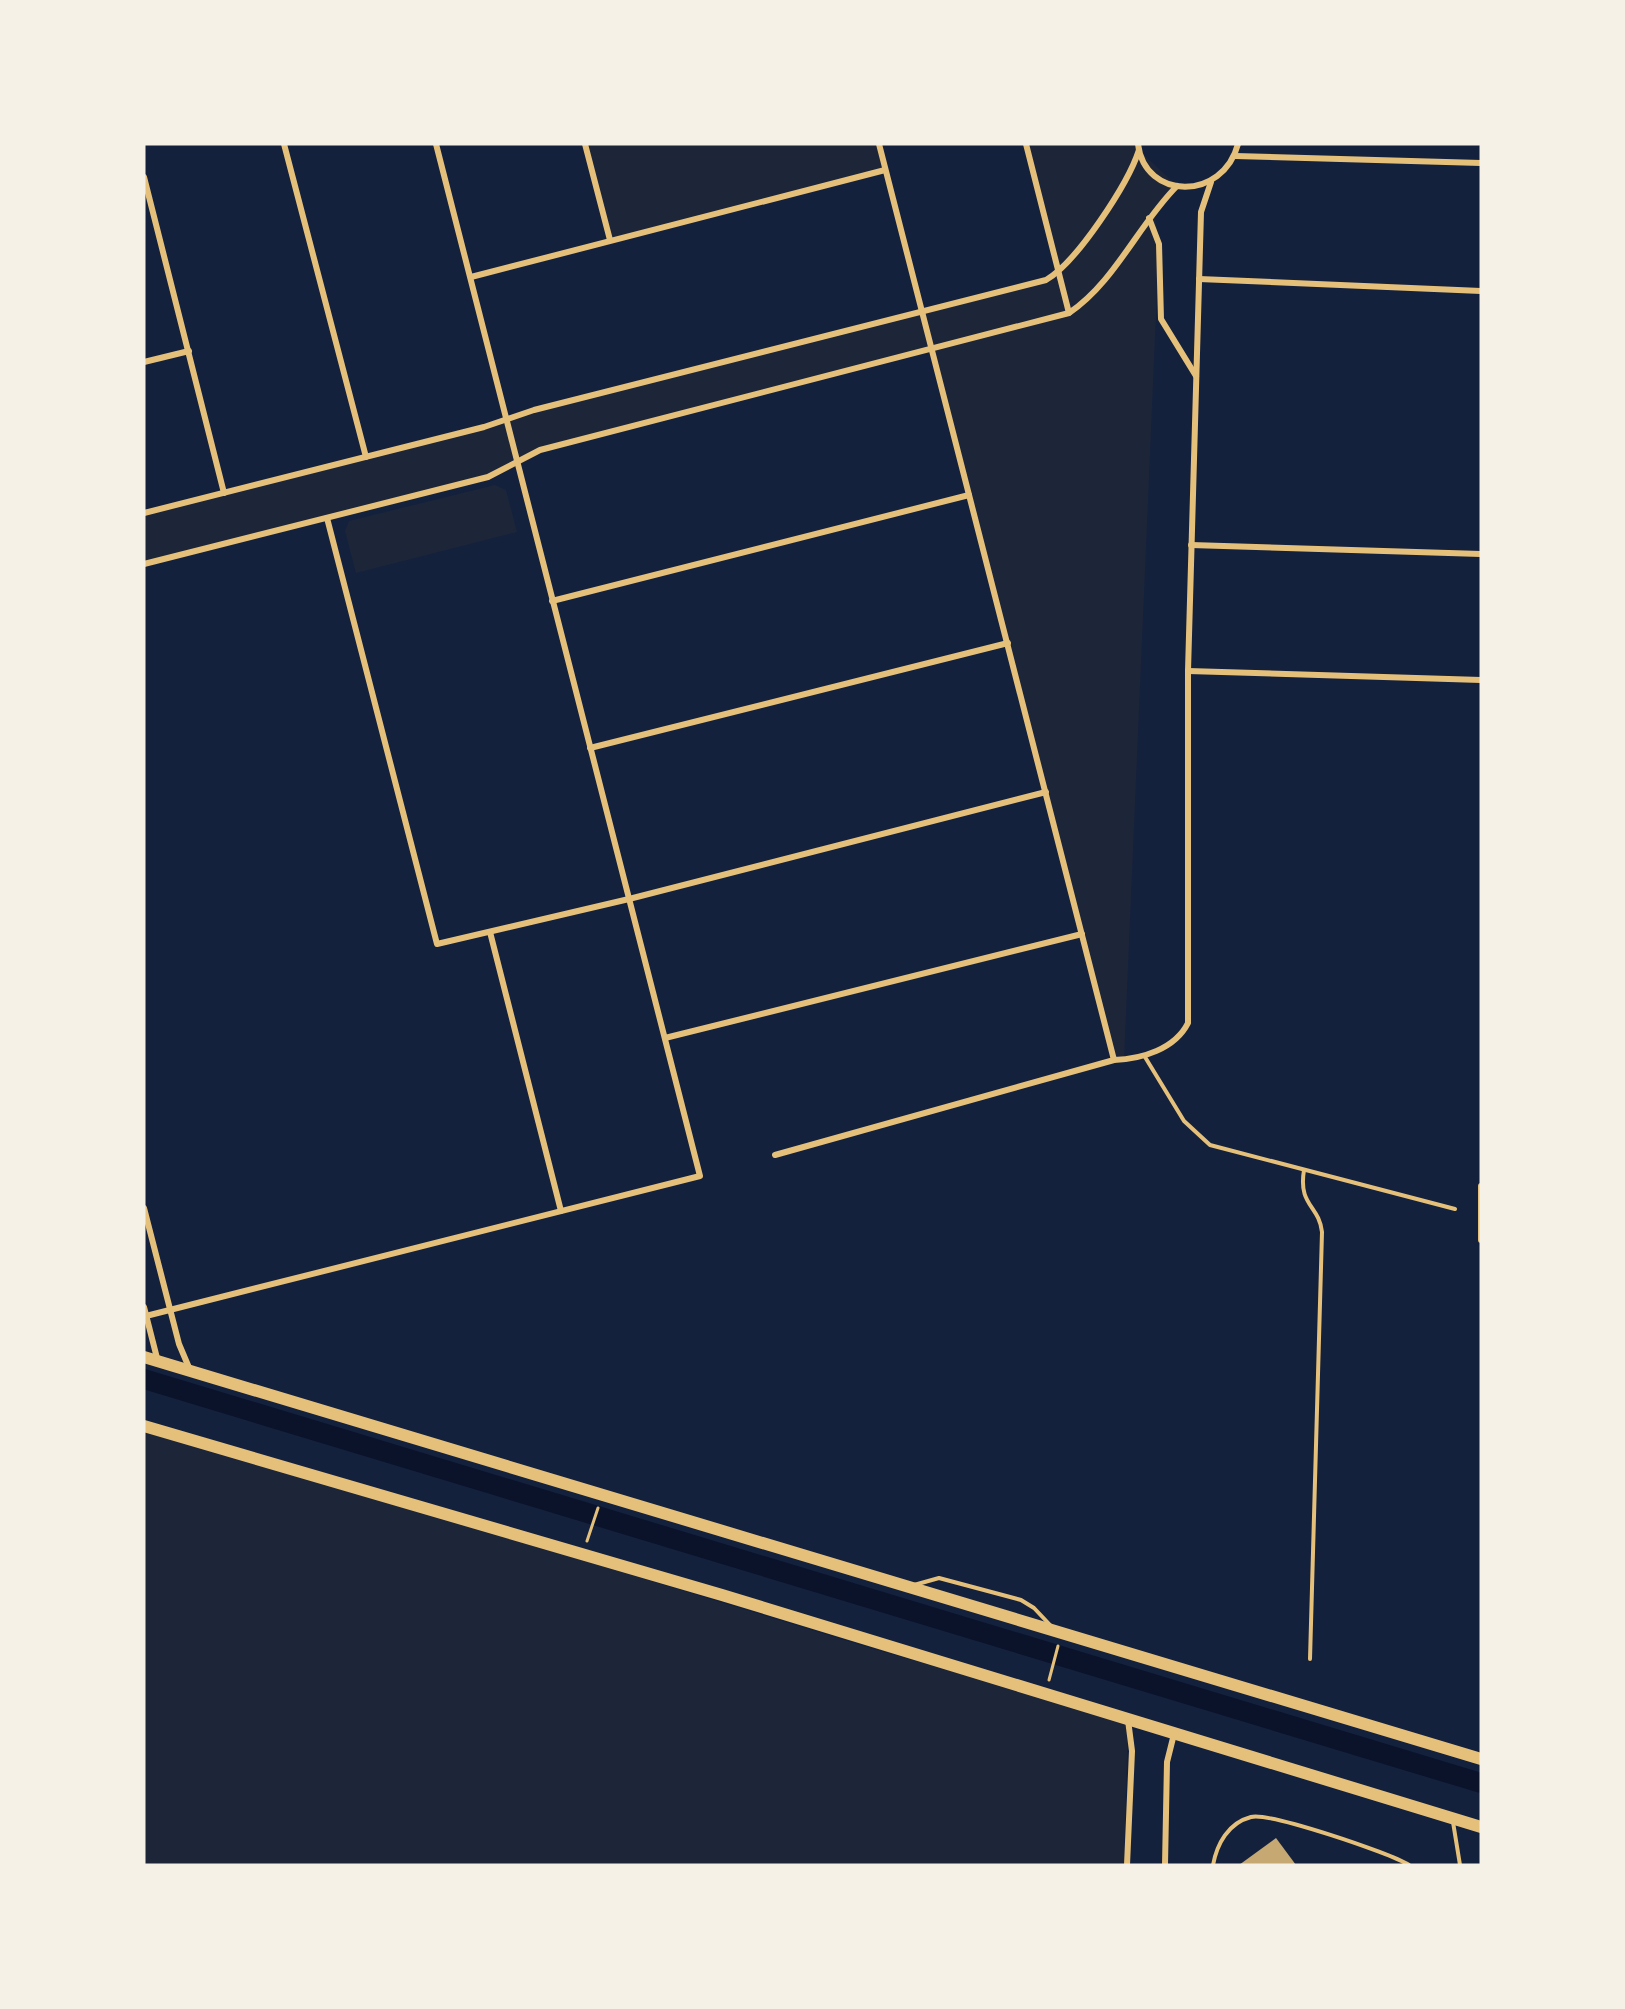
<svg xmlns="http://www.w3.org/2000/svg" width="1625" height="2009" font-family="Cabin,sans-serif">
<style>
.green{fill:#1d2539}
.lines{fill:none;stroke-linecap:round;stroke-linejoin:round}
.canal{stroke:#0b132b;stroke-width:20}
.building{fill:#c6a872}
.path{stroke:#e5c07b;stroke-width:3}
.service{stroke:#e5c07b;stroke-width:4}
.minor{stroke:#e5c07b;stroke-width:6}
.secondary{stroke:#e5c07b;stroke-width:12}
</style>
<rect width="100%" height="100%" fill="#14213d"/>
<g class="green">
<polygon points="585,144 879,144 885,170 610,240"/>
<polygon points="1026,144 1139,144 1139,150 1177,186 1154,211 1159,244 1124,1060 1114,1060 932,348 540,450 488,477 144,564 144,512 499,422 1054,276 1058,271"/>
<polygon points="495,485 506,490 517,532 356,573 345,531 349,521"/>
<polygon points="144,1426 880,1651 1128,1720 1124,1865 144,1865"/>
</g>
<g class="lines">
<polyline class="canal" points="144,1379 1481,1783"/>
</g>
<polygon class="building" points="1276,1838 1296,1865 1239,1865"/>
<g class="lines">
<g class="path">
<polyline points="587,1541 598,1508"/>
<polyline points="1049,1680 1058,1646"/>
</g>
<g class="service">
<polyline points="1145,1057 1184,1121 1210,1145 1455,1209"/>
<path d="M1304,1170C1298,1206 1319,1205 1322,1232L1310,1659"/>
<polyline points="914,1585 939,1578 1021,1600 1034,1608 1051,1626"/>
<polyline points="1453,1822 1460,1865"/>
<path d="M1213,1865C1217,1844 1228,1823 1251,1817C1269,1812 1390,1853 1409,1865"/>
</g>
<g class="minor">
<polyline points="284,144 366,457"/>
<polyline points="585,144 610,240"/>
<path d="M879,144L1114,1060C1142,1059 1175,1049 1188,1023V671L1201,212L1211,182"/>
<polyline points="1026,144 1069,313"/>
<path d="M1138,144C1145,201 1223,201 1238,144"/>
<polyline points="1235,156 1481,163"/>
<polyline points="144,177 224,493"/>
<polyline points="1149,218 1159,244 1161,319 1196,376"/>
<polyline points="471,277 885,170"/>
<polyline points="1199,279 1481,291"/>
<polyline points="144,362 189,351"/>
<path d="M144,513L484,427L534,410L1046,280C1077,262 1128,184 1139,150"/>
<polyline points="327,518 437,944 629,899 1046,792"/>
<polyline points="1191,545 1481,554"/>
<path d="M144,564L488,477L540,450L1069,313C1115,282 1138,225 1177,186"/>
<polyline points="552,601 969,495"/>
<polyline points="1188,671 1481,680"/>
<polyline points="590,748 1008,643"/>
<polyline points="490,932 561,1211"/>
<polyline points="665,1038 1082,934"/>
<polyline points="775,1155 1114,1060"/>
<polyline points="1481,1186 1481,1240"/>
<polyline points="144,1208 179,1344 190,1370"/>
<polyline points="144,1307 158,1362"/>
<polyline points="146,1316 700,1176 436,144"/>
<polyline points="1127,1865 1132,1751 1128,1720"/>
<polyline points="1165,1865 1167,1762 1174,1734"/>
</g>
<g class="secondary">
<polyline points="144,1357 1481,1759"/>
<polyline points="144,1426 722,1595 1481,1827"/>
</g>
</g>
<rect width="1625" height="2009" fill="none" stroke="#f6f1e7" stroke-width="291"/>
</svg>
